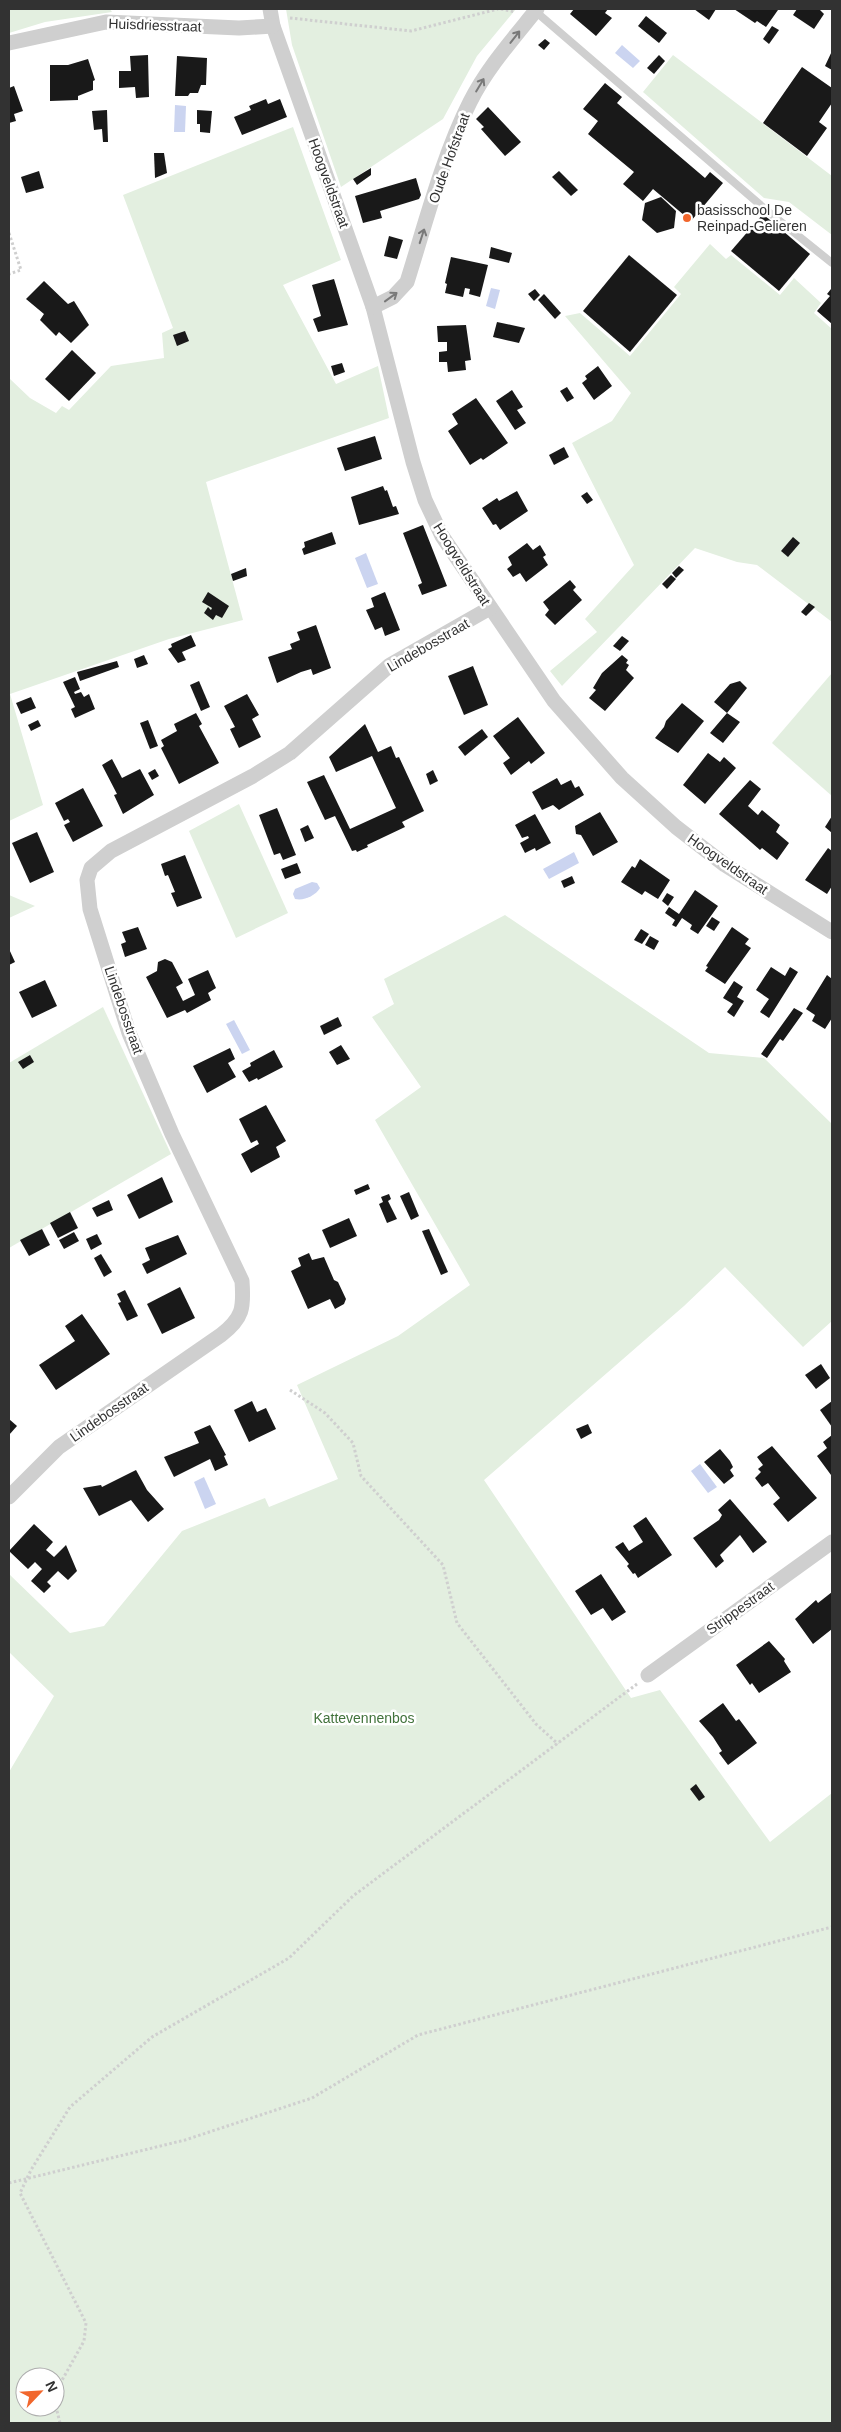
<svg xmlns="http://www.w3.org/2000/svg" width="841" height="2432" font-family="Arial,sans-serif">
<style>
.green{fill:#e3efe0;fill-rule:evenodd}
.water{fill:#cbd4f0}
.building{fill:#191919}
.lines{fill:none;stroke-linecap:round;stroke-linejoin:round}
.path{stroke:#cfcfcf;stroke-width:3;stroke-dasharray:2.5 2.5;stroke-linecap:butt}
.service{stroke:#cfcfcf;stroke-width:8}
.minor{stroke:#cfcfcf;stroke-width:15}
.oneway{stroke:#797979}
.poi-dot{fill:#f1662c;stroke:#fff;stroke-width:2}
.labels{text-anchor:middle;stroke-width:5;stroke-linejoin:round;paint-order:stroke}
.street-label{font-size:14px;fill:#323232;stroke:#fff}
.poi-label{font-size:14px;fill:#323232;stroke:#fff;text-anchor:start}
.park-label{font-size:14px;fill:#41723b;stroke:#fff}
</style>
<rect width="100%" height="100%" fill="#fff"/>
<g class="green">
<polygon points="9,9 110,9 112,12 45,22 9,33"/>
<polygon points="286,9 516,9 477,56 443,119 341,187 292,45"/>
<polygon points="673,55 832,176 832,235 789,202 764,198 643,92"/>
<polygon points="293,127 341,260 283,285 336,384 378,366 389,418 206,482 243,620 169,639 10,694 43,805 9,821 9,378 30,398 56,413 62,406 69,410 111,366 164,358 162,333 173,328 123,195"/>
<polygon points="710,244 726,259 731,255 780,295 794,278 821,303 814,313 832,329 832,622 757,565 737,562 695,548 562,686 550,671 597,632 585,619 634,565 572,443 612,421 631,393 565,316 580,313 630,356 681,294 674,287"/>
<polygon points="832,673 832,796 772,743"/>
<polygon points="239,804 288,913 236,938 189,831"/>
<polygon points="9,895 35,906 9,918"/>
<path d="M505,915L709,1053L764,1058L832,1124V1321L803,1347L725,1267L684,1306L484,1480L631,1698L660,1690L770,1842L832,1793V2423H9V1772L54,1696L9,1652V1574L70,1633L104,1626L182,1531L265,1498L269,1507L338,1479L297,1385L398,1336L470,1285L375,1120L421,1087L372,1017L394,1004L384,979ZM25,2377H55V2407H25Z"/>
<polygon points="103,1007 171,1154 9,1248 9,1063"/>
</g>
<g class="water">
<polygon points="622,45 640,61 633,68 615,53"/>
<polygon points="175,105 186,106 185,132 174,132"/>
<polygon points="491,288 500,290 495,309 486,306"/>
<polygon points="366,553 378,584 367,588 355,558"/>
<polygon points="574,852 579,863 549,879 543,869"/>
<path d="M312,882L317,883L320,888C315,896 304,901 295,899L293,894L295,889Z"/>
<polygon points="234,1020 250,1050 242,1054 226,1024"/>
<polygon points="700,1464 717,1487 708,1493 691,1471"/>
<polygon points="204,1477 216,1504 205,1509 194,1482"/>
</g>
<g class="building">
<polygon points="574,9 608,9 605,13 612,18 596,36 570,14"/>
<polygon points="694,9 716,9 709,20"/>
<polygon points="734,9 776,9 778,10 766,27 757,21 755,23"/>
<polygon points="797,9 819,9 824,14 814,29 793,15"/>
<polygon points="646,16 667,33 659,43 638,26"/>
<polygon points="772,26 779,30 769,44 763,39"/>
<polygon points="545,39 550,43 544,50 538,45"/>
<polygon points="832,51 832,70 825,66"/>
<polygon points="148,55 149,97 136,98 135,87 119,88 119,71 131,71 130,56"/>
<polygon points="659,55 665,61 654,74 647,68"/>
<polygon points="177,56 207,58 206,85 201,85 198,93 190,93 188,96 175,96"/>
<polygon points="88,59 95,80 93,81 93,90 78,96 78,100 50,101 50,65 68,65"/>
<polygon points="802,67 832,88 832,103 819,122 827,128 807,156 763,123"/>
<polygon points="605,83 622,97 617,103 705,178 710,172 723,183 691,221 653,189 643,201 623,184 634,172 588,134 598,121 583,109"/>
<polygon points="14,86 23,111 14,114 16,121 9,123 9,88"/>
<polygon points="266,99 268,104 280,99 287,117 242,135 234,117 251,110 249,106"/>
<polygon points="488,107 521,142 505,156 481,129 484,127 476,119"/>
<polygon points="107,110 108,142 103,142 102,129 94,130 92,111"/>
<polygon points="197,110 212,111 210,133 200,132 200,124 197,124"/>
<polygon points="154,153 164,153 167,173 155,178"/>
<polygon points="371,168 371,175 357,185 353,179"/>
<polygon points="39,171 44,188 26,193 21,177"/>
<polygon points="559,171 578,190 571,196 552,177"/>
<polygon points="416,178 421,195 419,199 380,211 382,218 363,223 355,196"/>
<polygon points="661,197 676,211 674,228 657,233 642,220 645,203"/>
<polygon points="763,214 810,254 779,291 731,251"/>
<polygon points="389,236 403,240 397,259 384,256"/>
<polygon points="491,247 512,253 509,263 489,258"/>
<polygon points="629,255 677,295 630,352 583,311"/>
<polygon points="451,257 488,265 480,297 469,294 470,289 465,288 463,297 445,293 447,284 445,283"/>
<polygon points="334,279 348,325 318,332 313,319 321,316 312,285"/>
<polygon points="44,281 68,304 74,301 89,325 71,343 59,332 56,336 40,320 44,314 26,299"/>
<polygon points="535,289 540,295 534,301 528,294"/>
<polygon points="831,289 832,290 832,324 817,311 830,296 827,294"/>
<polygon points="544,294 561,313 555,319 538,300"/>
<polygon points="497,322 525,328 519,343 493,337"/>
<polygon points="466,325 471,360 465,361 466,370 448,372 447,362 439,362 439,352 447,351 447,342 438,342 437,326"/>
<polygon points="185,331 189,341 177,346 173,335"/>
<polygon points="72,350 96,373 69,401 45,379"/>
<polygon points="342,363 345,372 334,376 331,366"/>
<polygon points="598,366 612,386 594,400 582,383 587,379 585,376"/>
<polygon points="567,387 574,398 567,402 560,391"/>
<polygon points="512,390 523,407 517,410 526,423 515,430 496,401"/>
<polygon points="476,398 508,443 483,460 481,458 470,465 448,431 458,424 452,414"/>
<polygon points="375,436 382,459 345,471 337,448"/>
<polygon points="564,447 569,457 554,465 549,455"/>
<polygon points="383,486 385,491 387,490 393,507 396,506 399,514 359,525 351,497"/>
<polygon points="517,491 528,511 500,530 496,524 493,525 482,508 497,498 499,501"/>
<polygon points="587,492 593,500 587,504 581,496"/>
<polygon points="423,525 447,586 422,595 418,585 422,583 403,533"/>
<polygon points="332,532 336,544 304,555 302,549 305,547 304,542"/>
<polygon points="793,537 800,543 788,557 781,551"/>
<polygon points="527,543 533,550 540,545 546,555 543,557 548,565 526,582 520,573 513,577 507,569 512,565 508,557"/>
<polygon points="679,566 684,570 676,578 672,573"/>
<polygon points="246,568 247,576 233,581 231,574"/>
<polygon points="671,575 676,579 667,589 662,584"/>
<polygon points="570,580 576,587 573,590 582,600 555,625 545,615 549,610 543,602"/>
<polygon points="208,592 229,606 222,618 216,615 213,620 204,613 208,607 211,610 212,608 202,602"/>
<polygon points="385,592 400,630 385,636 382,627 375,630 366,610 374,607 371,598"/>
<polygon points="809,603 815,607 806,616 801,612"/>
<polygon points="316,625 331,668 313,675 311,669 301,672 277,683 268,657 292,649 290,644 300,640 297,632"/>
<polygon points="191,635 196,646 182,652 186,660 178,663 168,649 172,647 171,644"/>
<polygon points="622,636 629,641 620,651 613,646"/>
<polygon points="144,655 148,664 137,668 134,659"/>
<polygon points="622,655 628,660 626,663 629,665 626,670 634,678 605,711 589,698 596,690 593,688 602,673"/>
<polygon points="117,661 119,667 80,681 77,672"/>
<polygon points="473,666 488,705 464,715 448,676"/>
<polygon points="75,677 80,689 74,692 75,694 81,692 84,697 89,694 95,709 75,718 71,709 75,707 63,682"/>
<polygon points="199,681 210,707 201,711 190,685"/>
<polygon points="740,681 747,688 727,713 740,722 723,743 710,733 727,713 714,702 730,684"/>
<polygon points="247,694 259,715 252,719 261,737 239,748 230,729 235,727 224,706"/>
<polygon points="31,697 36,708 21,714 16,703"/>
<polygon points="682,703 704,721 678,753 655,738 664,727 666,721"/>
<polygon points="196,713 202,724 199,726 219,763 179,784 161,748 164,746 161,740 177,731 174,724"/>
<polygon points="518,717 545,753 531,764 529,761 511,775 503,763 510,758 493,736"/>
<polygon points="38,720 41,726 31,731 28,725"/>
<polygon points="148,720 158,746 150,749 140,723"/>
<polygon points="365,724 378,752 391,746 396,758 399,757 424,811 402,822 405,827 367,845 368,847 357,852 356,850 352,851 335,816 325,820 307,782 324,775 350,829 396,808 372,756 336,772 329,757"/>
<polygon points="482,729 488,737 465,756 458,747"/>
<polygon points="708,753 720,762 724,757 736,768 705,804 683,785"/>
<polygon points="112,759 122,778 140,769 154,795 123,814 114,795 117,794 102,765"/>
<polygon points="155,769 159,776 152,780 148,773"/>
<polygon points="433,770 438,781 430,785 426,774"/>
<polygon points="557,778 561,785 571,780 575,788 579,786 584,795 559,810 553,805 542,810 532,792"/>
<polygon points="750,780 761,789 748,806 758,815 762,810 780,825 776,832 789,843 777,860 762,848 760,850 719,814"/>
<polygon points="83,788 103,826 73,842 64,825 70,822 68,819 64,821 55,803"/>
<polygon points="277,808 296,855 283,860 280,853 274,855 259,815"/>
<polygon points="600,812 618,842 593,856 581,835 576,834 575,826"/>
<polygon points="535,814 551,843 536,851 535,848 525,853 520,843 529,838 528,836 522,838 515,825"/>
<polygon points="832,816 832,833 825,827"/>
<polygon points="308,825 314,838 305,842 300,829"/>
<polygon points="37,832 54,872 30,883 12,843"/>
<polygon points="828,848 832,851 832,886 827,894 805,880"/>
<polygon points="185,855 202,898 177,907 171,893 175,892 168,875 165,876 161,864"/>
<polygon points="640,859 670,880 658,899 645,891 642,895 621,882 632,866 635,868"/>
<polygon points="297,863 301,873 285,879 281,869"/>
<polygon points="572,876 575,883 564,888 561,881"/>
<polygon points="695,890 718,906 698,934 690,929 692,925 682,918 676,927 672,925 675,920 665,913 669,907 679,914"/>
<polygon points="667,893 674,897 668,906 662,901"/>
<polygon points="712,917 720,922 714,931 706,926"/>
<polygon points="138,927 147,949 125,957 121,944 126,942 122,932"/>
<polygon points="732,927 749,939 745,944 751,948 725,984 705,971 708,967 706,966"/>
<polygon points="641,929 649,934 642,944 634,940"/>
<polygon points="650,936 659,941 654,950 645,945"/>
<polygon points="9,949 15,962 9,965"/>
<polygon points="165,959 172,962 183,983 176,987 183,1001 195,995 188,979 208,970 216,988 208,993 211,1000 187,1013 185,1010 167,1018 146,977 157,971 158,962"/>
<polygon points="771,967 785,976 790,967 798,972 769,1018 760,1012 769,999 756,990"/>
<polygon points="827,975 832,979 832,1018 825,1029 812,1021 815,1015 806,1009"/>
<polygon points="45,980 57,1006 32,1018 19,992"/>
<polygon points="734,981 743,987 737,997 744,1001 734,1017 727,1012 733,1004 723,998"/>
<polygon points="794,1008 803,1013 783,1041 780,1039 767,1058 761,1054"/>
<polygon points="338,1017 342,1026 324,1035 320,1026"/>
<polygon points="341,1045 350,1059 337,1065 329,1052"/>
<polygon points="230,1048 235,1059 228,1063 236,1077 207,1093 193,1066"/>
<polygon points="274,1050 283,1067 258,1080 257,1078 249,1082 242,1071 251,1066 250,1063"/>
<polygon points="30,1055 34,1062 23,1069 18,1062"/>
<polygon points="266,1105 286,1141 276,1147 280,1157 251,1173 241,1154 259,1144 257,1140 251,1143 239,1119"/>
<polygon points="162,1177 173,1202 139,1219 127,1195"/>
<polygon points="368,1184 370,1189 356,1195 354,1190"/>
<polygon points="409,1192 419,1216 411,1220 400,1196"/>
<polygon points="389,1194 391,1199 388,1201 397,1219 387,1223 379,1204 383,1202 381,1197"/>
<polygon points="109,1200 113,1210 97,1217 92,1208"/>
<polygon points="70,1212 78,1228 58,1238 50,1223"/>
<polygon points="349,1218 357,1236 330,1248 322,1230"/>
<polygon points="42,1229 50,1245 29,1256 20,1240"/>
<polygon points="429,1229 448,1272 441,1275 422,1231"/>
<polygon points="74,1232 79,1241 64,1249 59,1240"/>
<polygon points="97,1234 102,1244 91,1250 86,1239"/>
<polygon points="178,1235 187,1254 147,1274 142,1264 150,1260 145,1248"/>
<polygon points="309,1253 312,1260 324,1257 334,1280 338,1282 346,1299 344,1304 335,1309 330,1299 308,1309 291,1271 301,1266 298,1258"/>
<polygon points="101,1254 112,1272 104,1277 94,1258"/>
<polygon points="180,1287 195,1318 162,1334 147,1304"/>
<polygon points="125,1290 138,1316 127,1321 118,1303 121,1302 117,1294"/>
<polygon points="82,1314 110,1354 56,1390 39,1365 75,1341 65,1326"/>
<polygon points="821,1364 830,1378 816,1389 805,1375"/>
<polygon points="252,1401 257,1412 266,1408 276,1429 249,1442 234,1410"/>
<polygon points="832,1401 832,1427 820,1410"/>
<polygon points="9,1419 17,1426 9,1435"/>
<polygon points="588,1424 592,1433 581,1439 576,1429"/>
<polygon points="210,1425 226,1455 224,1456 228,1465 215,1471 210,1459 174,1477 164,1457 199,1443 194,1432"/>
<polygon points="832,1435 832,1473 831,1475 817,1456 827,1448 823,1442"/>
<polygon points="772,1446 817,1498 788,1522 773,1504 780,1498 768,1483 762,1487 755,1478 761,1472 758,1469 763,1465 757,1457"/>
<polygon points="720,1449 730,1461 733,1467 730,1470 734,1476 724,1484 704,1462"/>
<polygon points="136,1470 147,1490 164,1509 148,1522 131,1500 99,1516 83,1488 101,1485 102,1487"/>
<polygon points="730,1499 767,1542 753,1553 740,1535 720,1555 724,1561 716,1568 693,1538 719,1520 722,1515 718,1510"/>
<polygon points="646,1517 672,1555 638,1578 635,1573 633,1574 627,1566 629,1564 615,1547 623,1542 629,1551 643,1542 633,1526"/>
<polygon points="34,1524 53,1542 46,1550 54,1557 66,1545 77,1571 68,1580 58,1571 47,1582 51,1586 44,1593 31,1581 42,1569 35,1562 28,1569 9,1551"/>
<polygon points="601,1574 626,1612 612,1621 603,1608 591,1615 575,1591"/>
<polygon points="832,1592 832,1629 813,1644 795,1619 816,1600 818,1603"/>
<polygon points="769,1641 785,1659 784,1661 791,1672 759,1693 752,1683 750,1685 736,1665"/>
<polygon points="723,1703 736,1721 739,1719 757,1743 728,1765 719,1753 722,1751 713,1737 699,1721"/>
<polygon points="696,1784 705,1797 699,1801 690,1789"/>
</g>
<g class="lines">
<g class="path">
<polyline points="501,9 515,12"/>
<polyline points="290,18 411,31 498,9"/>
<polyline points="9,233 21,270 9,274"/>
<polyline points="290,1390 325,1413 353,1443 361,1476 443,1565 457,1623 536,1724 558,1744"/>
<polyline points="9,2183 185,2140 312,2098 418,2035 832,1927"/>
<polyline points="60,2423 55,2403 61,2382 84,2341 86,2323 20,2193 31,2170 70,2107 152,2037 289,1958 353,1896 637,1684"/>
</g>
<polyline class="service" points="535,11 765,209 832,263"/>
<g class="minor">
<polyline points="270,9 273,26 373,307 413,462 425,500 442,536 554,701 622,778 676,827 725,865 832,932"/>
<polyline points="9,43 106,22 239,28 273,26"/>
<path d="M373,307L393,297L407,282C425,225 443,155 470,102C487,68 513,39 537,9"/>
<path d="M9,1497L59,1447L221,1335C243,1318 244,1308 242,1281L172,1134L129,1033L90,909L87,880L91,868L111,851L253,776L290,753L390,665L490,608"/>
<polyline points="648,1675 832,1542"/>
</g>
</g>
<defs><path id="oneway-shaft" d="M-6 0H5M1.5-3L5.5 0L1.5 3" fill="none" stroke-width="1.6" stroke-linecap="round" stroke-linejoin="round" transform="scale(1.25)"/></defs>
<g class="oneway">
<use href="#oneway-shaft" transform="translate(515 37) rotate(-52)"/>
<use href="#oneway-shaft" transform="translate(480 85) rotate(-59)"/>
<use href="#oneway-shaft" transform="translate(422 236) rotate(-72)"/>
<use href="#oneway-shaft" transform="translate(391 297) rotate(-36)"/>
</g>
<circle class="poi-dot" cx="687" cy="218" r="5"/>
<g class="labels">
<g class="street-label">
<text transform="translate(155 25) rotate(2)" y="5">Huisdriesstraat</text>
<text transform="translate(449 158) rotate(-70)" y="5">Oude Hofstraat</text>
<text transform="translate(329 183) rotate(70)" y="5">Hoogveldstraat</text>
<text transform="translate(462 564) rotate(58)" y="5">Hoogveldstraat</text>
<text transform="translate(428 645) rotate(-30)" y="5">Lindebosstraat</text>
<text transform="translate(728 864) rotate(35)" y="5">Hoogveldstraat</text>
<text transform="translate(124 1010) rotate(71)" y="5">Lindebosstraat</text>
<text transform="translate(109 1412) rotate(-35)" y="5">Lindebosstraat</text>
<text transform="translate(740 1608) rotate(-36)" y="5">Strippestraat</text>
</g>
<g class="poi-label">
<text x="697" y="215">basisschool De<tspan x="697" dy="16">Reinpad-Gelieren</tspan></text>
</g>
<g class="park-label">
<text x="364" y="1723">Kattevennenbos</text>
</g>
</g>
<rect width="841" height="2432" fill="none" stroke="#323232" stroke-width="20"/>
<g transform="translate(40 2392) rotate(65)"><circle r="24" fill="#ffffff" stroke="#adadad"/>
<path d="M0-4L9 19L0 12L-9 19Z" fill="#f1662c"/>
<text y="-8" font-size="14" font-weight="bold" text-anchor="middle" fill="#323232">N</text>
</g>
</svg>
